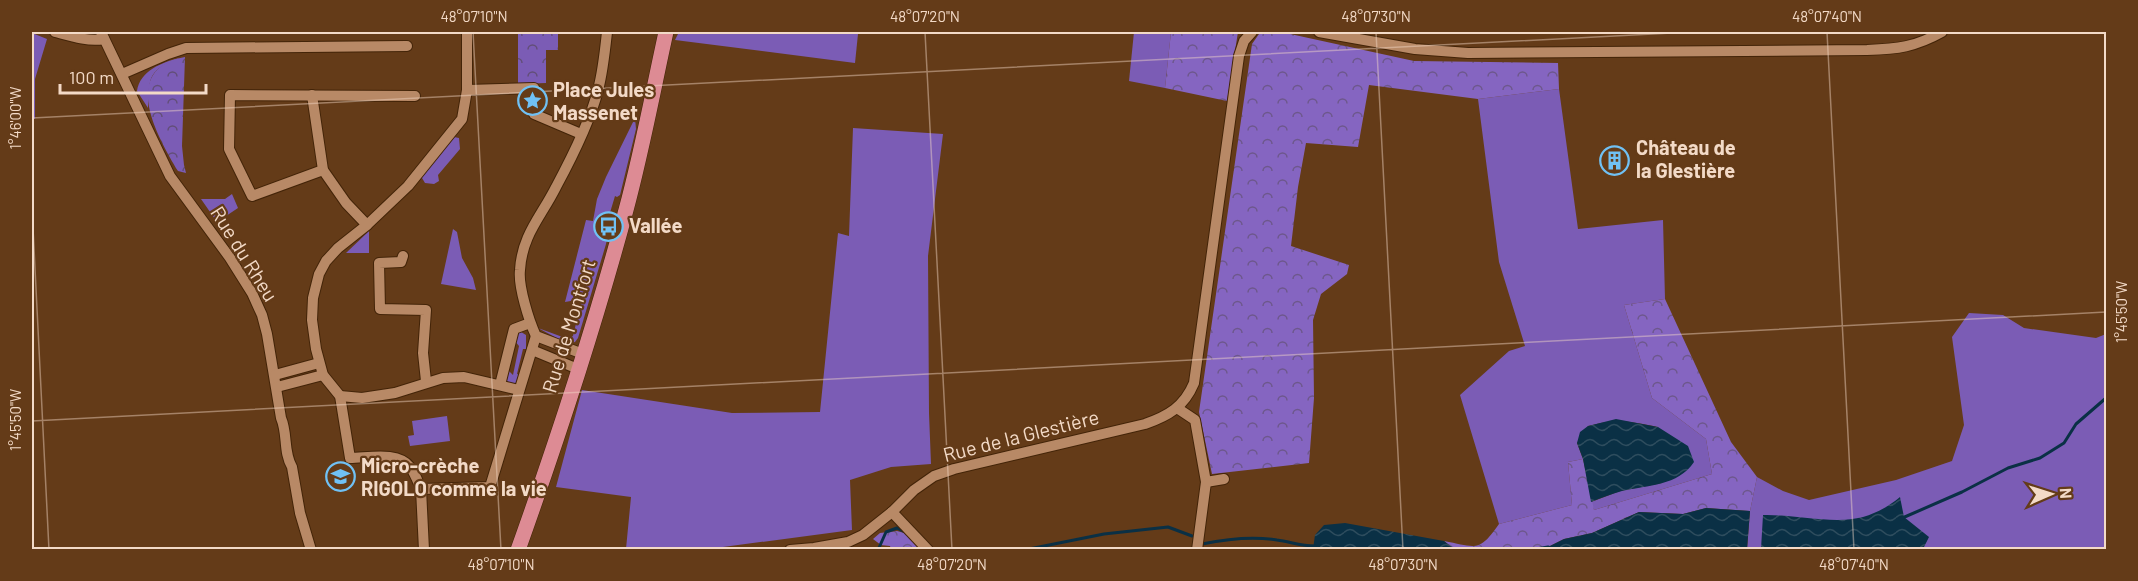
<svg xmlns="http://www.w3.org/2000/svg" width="2138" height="581" font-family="Barlow,sans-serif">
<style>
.grass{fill:#7b5cb5}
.forest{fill:url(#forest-crowns)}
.park{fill:url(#park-crowns)}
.water{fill:url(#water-waves)}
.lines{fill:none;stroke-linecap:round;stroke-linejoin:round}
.stream{stroke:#0a3045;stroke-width:3}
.minor-casing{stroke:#432408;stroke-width:12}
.major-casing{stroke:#432408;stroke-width:16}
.minor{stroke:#b88966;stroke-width:10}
.major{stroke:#dd8b94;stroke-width:15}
.ticks{fill:none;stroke:#f3dac7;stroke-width:1.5;stroke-opacity:0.45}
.labels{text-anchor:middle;stroke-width:4.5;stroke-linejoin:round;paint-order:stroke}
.poi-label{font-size:20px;font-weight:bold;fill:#f3dac7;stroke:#643b18;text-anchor:start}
.street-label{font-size:20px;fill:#f3dac7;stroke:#643b18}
.neatline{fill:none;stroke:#f3dac7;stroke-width:2}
.ticks-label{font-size:15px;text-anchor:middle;fill:#f3dac7}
</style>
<defs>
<pattern id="forest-crowns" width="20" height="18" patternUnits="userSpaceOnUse" patternTransform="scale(1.5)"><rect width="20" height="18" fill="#8565c1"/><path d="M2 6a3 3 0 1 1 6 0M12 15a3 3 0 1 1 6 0" fill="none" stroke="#6d578c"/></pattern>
<pattern id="park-crowns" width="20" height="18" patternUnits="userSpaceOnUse" patternTransform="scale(1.5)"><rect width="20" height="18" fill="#7b5cb5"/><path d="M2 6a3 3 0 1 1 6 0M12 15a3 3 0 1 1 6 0" fill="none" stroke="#624e78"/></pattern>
<pattern id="water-waves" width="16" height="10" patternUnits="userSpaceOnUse" patternTransform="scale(1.5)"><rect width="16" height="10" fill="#0a3045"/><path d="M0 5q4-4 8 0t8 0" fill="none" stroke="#2e4d5e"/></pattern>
</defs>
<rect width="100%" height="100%" fill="#643b18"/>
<g class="grass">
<polygon points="679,32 833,32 858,34 855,63 675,40"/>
<polygon points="1134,32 1171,32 1165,88 1129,81"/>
<polygon points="32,33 47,39 35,79 35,119 32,118"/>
<path d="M180,58C149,70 149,75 148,108L137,91C140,71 162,62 180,58Z"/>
<path d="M1559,89L1578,229L1663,220L1665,299L1624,305L1652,398L1706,439L1712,474L1594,510L1591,502L1620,491L1662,483L1658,427C1630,421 1616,418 1588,426L1577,443L1583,459L1568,462L1572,505L1499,524L1460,395L1509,351L1525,346L1499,262L1478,99Z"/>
<polygon points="635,118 636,129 620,195 617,197 615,196 606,226 609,230 606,244 578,338 575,342 568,344 538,328 568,339 573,336 582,299 565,302 586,220 593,221 597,199 606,177"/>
<polygon points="853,128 943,134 928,256 929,413 931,464 891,467 850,480 852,530 708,549 626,549 631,497 556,487 582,390 732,413 820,412 838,233 849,236"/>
<polygon points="454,137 459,138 460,149 438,175 439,181 434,184 425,183 422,178 422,173"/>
<polygon points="232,194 238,208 217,222 201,199 225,199"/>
<polygon points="453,229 457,232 462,258 473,278 476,290 441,284"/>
<polygon points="369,231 369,253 346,253"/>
<polygon points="1969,313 2003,315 2024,328 2096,338 2106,334 2106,549 1747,550 1750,511 1757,477 1783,491 1809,500 1896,480 1952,461 1964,425 1952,337"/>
<polygon points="517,332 521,332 526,335 526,349 523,349 517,374 520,375 518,382 512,384 507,381 508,370 513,375 519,346 514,340"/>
<polygon points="447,416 450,441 410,446 408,436 414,435 412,421"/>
</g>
<g class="forest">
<polygon points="1171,32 1238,32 1227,101 1165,88"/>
<polygon points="1273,32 1281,32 1414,61 1558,63 1559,89 1478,99 1369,85 1358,147 1306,143 1298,187 1291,246 1349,265 1347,274 1321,294 1313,320 1314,398 1309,463 1212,474 1199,412 1252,44 1259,34"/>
<path d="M1665,299L1731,442L1757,477L1750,511L1706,508L1683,514L1639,512L1592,533L1564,539L1548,547L1547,549H1454L1444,541C1476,547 1479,553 1499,524L1572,505L1568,462L1583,459L1594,510L1712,474L1706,439L1652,398L1624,305Z"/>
<polygon points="897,531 908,534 919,549 891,549 890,546 881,545 873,539 880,533"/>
</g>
<g class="park">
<polygon points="518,32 558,32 558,50 546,50 546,83 518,84"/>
<path d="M185,57L182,146L184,165L186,173L178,171C157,136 119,69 185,57Z"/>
</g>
<g class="water">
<path d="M1616,419L1658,427L1688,446L1694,462C1678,486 1648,485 1622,491C1611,494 1601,498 1591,502L1583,459L1577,443L1580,432L1588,426Z"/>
<path d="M1900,497L1904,517L1929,537L1923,549H1761L1763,515C1794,514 1833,525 1863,517C1877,513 1889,506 1900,497Z"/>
<polygon points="1706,508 1750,511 1747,549 1547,549 1548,547 1564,539 1592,533 1639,512 1683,514"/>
<polygon points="1345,523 1444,541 1454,549 1313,549 1315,535 1324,525"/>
</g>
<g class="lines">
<g class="stream">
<polyline points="1900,519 1962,492 2008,468 2040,458 2064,443 2076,424 2106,398"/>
<path d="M1202,544C1226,539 1253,536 1277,540C1291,542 1301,546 1315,546"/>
<polyline points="1450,548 1463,550"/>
<polyline points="878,550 886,532 897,528 905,532"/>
<polyline points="1024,550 1104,534 1168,527 1192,536"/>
<polyline points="1530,550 1548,547 1556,550"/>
</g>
<defs>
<g id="minor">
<path d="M55,32C70,36 88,42 104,39"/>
<path d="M101,32L170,176L230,258L252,293L262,315L267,334L281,418C288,434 283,452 292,467L300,513L311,550"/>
<path d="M467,32V90L462,119L408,186L367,225L338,248L326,261L319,274L313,298L312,320L316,349L323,375L340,396L350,458C368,458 398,451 410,467C415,473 418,482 421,489L490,487L536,336"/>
<path d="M1319,32L1415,49L1468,53L1867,50C1898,49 1915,47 1942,32"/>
<polyline points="122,74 168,54 186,48 407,46"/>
<polyline points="467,90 534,88"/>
<polyline points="312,95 323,170 346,203 367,225"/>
<polyline points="534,114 581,134"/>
<polyline points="323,170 252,196 229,149 230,95 415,96"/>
<polyline points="403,256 401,262 379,263 380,309 426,310 423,353 426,381"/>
<polyline points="532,350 578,369"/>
<path d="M583,354L536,336C529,321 518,286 520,270C522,235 541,217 556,187C570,161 591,118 598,90C603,71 605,51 607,32"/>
<polyline points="275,375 319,363"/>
<polyline points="500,385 514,329 530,323"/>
<polyline points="277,387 323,375"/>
<polyline points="340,396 362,398 395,393 443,378 464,377 519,390"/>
<polyline points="1177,408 1195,420 1206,482 1197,550"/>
<polyline points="1206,482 1224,479"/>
<polyline points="421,489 424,550"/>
<polyline points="892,512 928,550"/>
<path d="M790,550L814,548L848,542L863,535L892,512L914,490L934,476L954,469L1145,424C1168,416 1184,407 1194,383L1239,56L1244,41L1252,32"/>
</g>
<path id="major" d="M518,550C558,438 595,325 626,210C642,151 653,91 666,32"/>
</defs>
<use href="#minor" class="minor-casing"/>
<use href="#major" class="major-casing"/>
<use href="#minor" class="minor"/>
<use href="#major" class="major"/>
</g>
<path class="ticks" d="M473,32L501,550M925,32L952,550M1376,32L1403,550M1827,32L1854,550M32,118L1691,32M32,208L49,550M32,421L2106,312"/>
<defs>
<symbol id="sight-ring" viewBox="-11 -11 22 22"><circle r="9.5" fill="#643b18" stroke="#70c1f4" stroke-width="1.5"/><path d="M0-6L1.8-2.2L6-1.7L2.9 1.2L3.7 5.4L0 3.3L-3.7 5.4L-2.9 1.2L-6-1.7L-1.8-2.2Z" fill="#70c1f4"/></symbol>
<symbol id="building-ring" viewBox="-11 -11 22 22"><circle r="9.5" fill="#643b18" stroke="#70c1f4" stroke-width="1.5"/><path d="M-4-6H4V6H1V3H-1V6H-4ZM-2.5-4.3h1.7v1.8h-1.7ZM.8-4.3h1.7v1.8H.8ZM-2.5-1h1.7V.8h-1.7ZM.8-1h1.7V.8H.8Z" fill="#70c1f4"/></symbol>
<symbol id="bus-ring" viewBox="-11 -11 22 22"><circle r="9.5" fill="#643b18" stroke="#70c1f4" stroke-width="1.5"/><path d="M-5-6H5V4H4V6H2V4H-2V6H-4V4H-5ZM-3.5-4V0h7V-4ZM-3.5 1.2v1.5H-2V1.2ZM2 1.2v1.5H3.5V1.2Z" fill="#70c1f4"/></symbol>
<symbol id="school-ring" viewBox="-11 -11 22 22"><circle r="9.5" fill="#643b18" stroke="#70c1f4" stroke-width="1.5"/><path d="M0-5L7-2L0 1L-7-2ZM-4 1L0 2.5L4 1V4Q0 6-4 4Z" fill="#70c1f4"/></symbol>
</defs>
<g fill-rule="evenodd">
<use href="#sight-ring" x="516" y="84" width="33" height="33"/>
<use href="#building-ring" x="1598" y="144" width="33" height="33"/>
<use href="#bus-ring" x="592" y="210" width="33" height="33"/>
<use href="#school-ring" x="324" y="460" width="33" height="33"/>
</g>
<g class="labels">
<g class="poi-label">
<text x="553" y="97">Place Jules<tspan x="553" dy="23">Massenet</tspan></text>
<text x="1636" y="155">Château de<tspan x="1636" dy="23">la Glestière</tspan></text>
<text x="629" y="233">Vallée</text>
<text x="361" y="473">Micro-crèche<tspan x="361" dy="23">RIGOLO comme la vie</tspan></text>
</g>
<g class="street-label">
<text transform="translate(244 254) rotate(58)" y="7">Rue du Rheu</text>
<text transform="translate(569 326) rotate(-73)" y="7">Rue de Montfort</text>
<text transform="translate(1021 436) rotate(-14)" y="7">Rue de la Glestière</text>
</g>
</g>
<rect width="2138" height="581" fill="none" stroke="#643b18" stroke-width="66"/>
<g transform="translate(2051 494) rotate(87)" stroke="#643b18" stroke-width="4.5" paint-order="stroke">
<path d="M0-4.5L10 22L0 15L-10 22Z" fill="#f3dac7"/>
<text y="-9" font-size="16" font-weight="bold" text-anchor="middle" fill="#f3dac7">N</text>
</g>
<path d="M60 84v9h146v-9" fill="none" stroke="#f3dac7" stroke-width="3"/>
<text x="69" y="84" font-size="18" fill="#f3dac7" stroke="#643b18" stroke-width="4.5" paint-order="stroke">100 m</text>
<rect x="33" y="33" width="2072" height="515" class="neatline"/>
<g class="ticks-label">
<text x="474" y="22">48°07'10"N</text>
<text x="925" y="22">48°07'20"N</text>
<text x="1376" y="22">48°07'30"N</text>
<text x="1827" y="22">48°07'40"N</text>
<text transform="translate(16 118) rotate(-90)" y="5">1°46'00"W</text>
<text transform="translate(2122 312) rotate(-90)" y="5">1°45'50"W</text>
<text transform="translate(16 420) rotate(-90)" y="5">1°45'50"W</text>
<text x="501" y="570">48°07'10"N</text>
<text x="952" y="570">48°07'20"N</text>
<text x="1403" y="570">48°07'30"N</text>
<text x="1854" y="570">48°07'40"N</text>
</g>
</svg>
